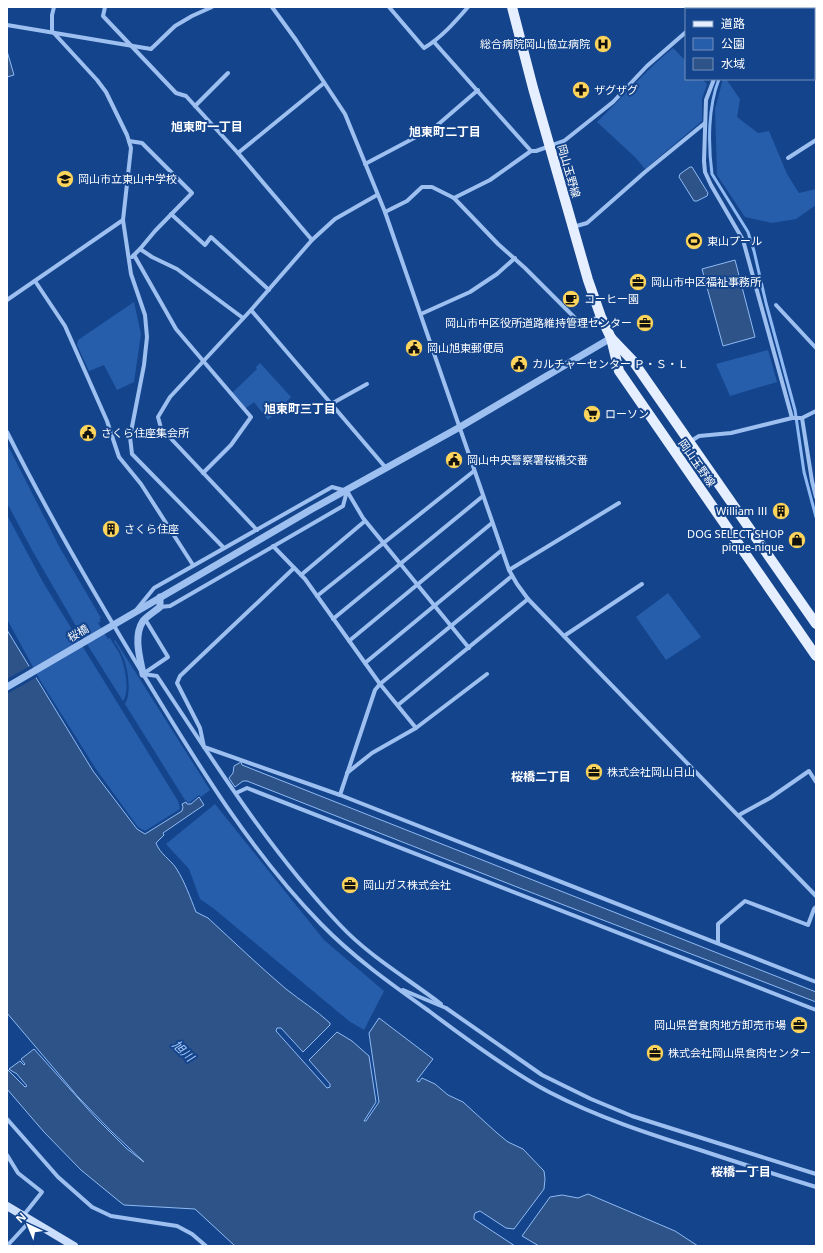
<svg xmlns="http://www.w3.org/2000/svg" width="823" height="1253" font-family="'Noto Sans','Noto Sans JP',sans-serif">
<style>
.green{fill:#265eab}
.water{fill:#2e5388;stroke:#8fbaf3}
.pier{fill:#14448c}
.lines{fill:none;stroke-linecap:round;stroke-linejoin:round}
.stream{stroke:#8fbaf3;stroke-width:3}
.minor{stroke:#9dc0f0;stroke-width:4}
.tertiary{stroke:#9dc0f0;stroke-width:7}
.secondary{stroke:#cbdefb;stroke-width:8}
.primary{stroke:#e6efff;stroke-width:10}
.labels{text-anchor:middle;stroke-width:4;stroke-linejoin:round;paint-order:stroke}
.poi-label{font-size:11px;fill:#fff;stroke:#14448c;text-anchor:start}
.street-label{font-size:11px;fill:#fff;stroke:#14448c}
.neighbourhood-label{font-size:12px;font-weight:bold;fill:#fff;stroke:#14448c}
.water-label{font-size:12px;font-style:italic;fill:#a8caf8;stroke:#14448c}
</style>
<rect width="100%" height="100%" fill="#14448c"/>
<g class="green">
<path d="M673,48L686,61V79H702L707,84L702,99V121L645,169L636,158L597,122C623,97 646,70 673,48Z"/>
<polygon points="723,79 726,79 740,99 737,117 758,133 769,131 787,174 799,193 816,189 816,205 796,219 772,223 745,217 717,175 715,109"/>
<polygon points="134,302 141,334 134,382 117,390 104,365 89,371 77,345 78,340"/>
<polygon points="768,350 777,382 730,396 716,364"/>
<polygon points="260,363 291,397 268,420 254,402 246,408 232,393 257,369 256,367"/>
<path d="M7,444L60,548L101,618L99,619L101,621L98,623L108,639L110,638C113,644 119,651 121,657C125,668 130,691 123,701L80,633L32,550L7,503Z"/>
<polygon points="7,515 44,584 178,801 180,809 145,831 138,827 96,769 40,680 7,619"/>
<polygon points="668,593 701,637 666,660 636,617"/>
<path d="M115,640L210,790L201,797L199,795L189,803L185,800L125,704C132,693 128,666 122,655C120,650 117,645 114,641Z"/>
<polygon points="215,804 324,940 384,991 364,1030 349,1021 213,908 200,899 189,869 166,844"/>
</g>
<g class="water">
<polygon points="7,51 14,75 7,77"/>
<polygon points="690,167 692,167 708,193 707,196 697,201 694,201 679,177 680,174"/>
<polygon points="735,260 755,337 723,346 702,269"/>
<path d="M7,630L93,771L137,829L145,834L182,811L183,807L182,804L186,802L187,804H191L199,797L204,805L163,833L164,835L156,843C160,854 170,859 176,868C185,882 190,897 196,912L208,918C234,942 259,966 286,989C301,1001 316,1010 330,1023V1025L303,1052L281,1028H277L276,1031L327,1088L330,1087V1084L309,1060L337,1032L352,1041L369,1056L376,1102L364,1121H366L379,1102L369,1033L379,1018L433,1059L417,1080V1081L419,1082L422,1078L435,1084L448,1095L463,1102L497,1133L508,1142L523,1149L544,1171L545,1179L544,1189L514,1229L506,1228L480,1211L475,1213L474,1216V1219L515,1246H235L195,1209L124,1205L120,1202L81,1170L44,1132L7,1089V1071L8,1070L25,1087L27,1086L16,1073H15L9,1069L20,1061L24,1065L25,1064L21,1059L34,1049L96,1118L126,1148L144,1162L112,1132L79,1098L7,1013Z"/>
<polygon points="241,762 242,765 816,992 816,1002 517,887 247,781 243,781 235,787 229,778 233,773 234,766"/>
<polygon points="588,1194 675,1231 698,1246 539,1246 522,1236 550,1197 562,1195 578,1198"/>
</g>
<polygon class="pier" points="30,666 37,677 7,694 7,679"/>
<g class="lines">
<g class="stream">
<polyline points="814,14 816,10"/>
<path d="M719,79C708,107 708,144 712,174L748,232L754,251L766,303L795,410L804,472L816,517"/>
</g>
<g class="minor">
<polyline points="54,7 52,15 52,31 97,80 106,92 127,135 131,148 123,220 131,274 145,315 147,337 144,365 130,437 132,454 224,548"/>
<polyline points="105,7 103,16 176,93 186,96 238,153 312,240"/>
<polyline points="272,7 296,40 345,114 385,212 509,570 517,584 528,599 816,896"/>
<path d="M389,7L424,48C441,38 455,22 468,7"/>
<polyline points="707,7 709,9"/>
<polyline points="810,9 811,7"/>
<polyline points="7,25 151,49 175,26 192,16 212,7"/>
<polyline points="434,42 531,151 536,151 564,141 613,102 647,66 686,32"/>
<polyline points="814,63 816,63"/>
<polyline points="714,79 706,100 704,161 705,172 711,185 743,240 792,418"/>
<polyline points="195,106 228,73"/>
<polyline points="129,141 142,143 192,193 155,231 140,249 132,257"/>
<polyline points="238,153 324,83"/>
<polyline points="788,158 816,140"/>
<polyline points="365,164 416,137 427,134 478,90"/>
<polyline points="454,198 490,180 531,151"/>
<polyline points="385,212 407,201 422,187 432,187 454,198 498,244 525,268 577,320 582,322 601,317"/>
<polyline points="171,214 205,245 211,237 269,290"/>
<polyline points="573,227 587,223 645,172 705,123"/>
<polyline points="140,249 152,257 177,269 243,318"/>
<polyline points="134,255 176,329 251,417 231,445 203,473"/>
<polyline points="35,281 65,326 107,421 119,457 141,484 193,565"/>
<polyline points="7,300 123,220"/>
<polyline points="776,305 816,348"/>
<polyline points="251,310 386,468"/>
<polyline points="421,314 470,292 497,274 515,258"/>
<polyline points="331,404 367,384"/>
<polyline points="802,418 812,481 816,497"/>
<path d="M7,432C50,518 99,602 149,684C200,768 252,853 321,924C353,957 391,984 429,1011C466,1039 508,1070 549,1092C597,1117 649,1134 700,1150C739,1163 777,1175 816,1187"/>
<polyline points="675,451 699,436 731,433 792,418 802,418 816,411"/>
<polyline points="257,530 161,428 158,417 170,397 251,310 312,240 335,219 377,195"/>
<polyline points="273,546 305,579 380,684 416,728"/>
<polyline points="294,568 180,676 177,683 200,728 204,747 340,795 816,982"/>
<polyline points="509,570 619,503"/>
<polyline points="301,575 365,521"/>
<polyline points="317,596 474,471"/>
<polyline points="160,607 170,606 343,506 347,491"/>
<polyline points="137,609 154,588 332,487 347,491 363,518 469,648"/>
<polyline points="333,619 483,496"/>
<polyline points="564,636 642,584"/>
<polyline points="349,641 492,523"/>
<polyline points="365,663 502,550"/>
<path d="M143,674L157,676C214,762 269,850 340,925C369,956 407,978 441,1004"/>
<polyline points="143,674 168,657 145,619"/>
<polyline points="398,705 528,599"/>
<polyline points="347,773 372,753 416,728 487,674"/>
<polyline points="236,793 247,788 816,1010"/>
<polyline points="340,795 375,690 380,684 512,576"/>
<polyline points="739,815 770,798 809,771 816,782"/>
<polyline points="718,943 718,924 745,901 808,925 814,909 816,907"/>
<polyline points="403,990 446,1008 542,1075 591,1099 632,1116 816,1174"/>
<polyline points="7,1119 58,1177 92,1207 111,1216 177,1226 192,1234 206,1246"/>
<polyline points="7,1155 18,1173 42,1192 23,1216"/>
<polyline points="7,1246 31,1220"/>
</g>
<g class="tertiary">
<path d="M143,674C140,658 133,636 143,621C147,616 154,612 160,607V597"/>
<polyline points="7,687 312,509 460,427 611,338"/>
</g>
<polyline class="secondary" points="7,1206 74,1246"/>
<g class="primary">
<polyline points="512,7 533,88 588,280 601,317 611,338 619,371 816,656"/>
<polyline points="611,338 633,361 816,624"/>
</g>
</g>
<defs>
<symbol id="hospital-disc" viewBox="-11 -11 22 22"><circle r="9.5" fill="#ffd55c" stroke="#14448c"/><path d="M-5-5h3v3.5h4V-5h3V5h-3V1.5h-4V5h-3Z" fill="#111"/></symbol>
<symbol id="pharmacy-disc" viewBox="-11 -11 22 22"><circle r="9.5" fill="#ffd55c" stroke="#14448c"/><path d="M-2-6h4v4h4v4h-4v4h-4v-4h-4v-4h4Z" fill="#111"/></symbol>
<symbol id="school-disc" viewBox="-11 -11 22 22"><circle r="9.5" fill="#ffd55c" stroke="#14448c"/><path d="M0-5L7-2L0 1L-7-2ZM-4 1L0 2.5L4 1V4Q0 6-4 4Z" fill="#111"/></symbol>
<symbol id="stadium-disc" viewBox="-11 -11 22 22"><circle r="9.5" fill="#ffd55c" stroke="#14448c"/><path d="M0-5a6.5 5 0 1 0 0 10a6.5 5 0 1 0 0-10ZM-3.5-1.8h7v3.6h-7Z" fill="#111"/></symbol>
<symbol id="office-disc" viewBox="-11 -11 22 22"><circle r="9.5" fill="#ffd55c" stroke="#14448c"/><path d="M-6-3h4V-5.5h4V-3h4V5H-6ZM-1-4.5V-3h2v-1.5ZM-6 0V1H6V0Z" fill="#111"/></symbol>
<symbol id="cafe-disc" viewBox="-11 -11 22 22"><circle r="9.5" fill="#ffd55c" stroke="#14448c"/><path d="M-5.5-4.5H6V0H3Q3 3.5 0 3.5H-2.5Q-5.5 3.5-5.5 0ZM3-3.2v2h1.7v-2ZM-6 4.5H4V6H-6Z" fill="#111"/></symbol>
<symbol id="civic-disc" viewBox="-11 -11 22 22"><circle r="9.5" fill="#ffd55c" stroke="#14448c"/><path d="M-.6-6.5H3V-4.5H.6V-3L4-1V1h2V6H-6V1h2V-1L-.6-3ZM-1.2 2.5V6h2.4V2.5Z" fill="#111"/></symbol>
<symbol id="supermarket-disc" viewBox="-11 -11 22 22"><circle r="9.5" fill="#ffd55c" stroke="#14448c"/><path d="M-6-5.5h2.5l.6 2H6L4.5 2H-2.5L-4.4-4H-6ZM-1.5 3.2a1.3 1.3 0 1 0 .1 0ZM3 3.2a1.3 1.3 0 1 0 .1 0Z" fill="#111"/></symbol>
<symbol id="building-disc" viewBox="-11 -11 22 22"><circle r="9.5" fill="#ffd55c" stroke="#14448c"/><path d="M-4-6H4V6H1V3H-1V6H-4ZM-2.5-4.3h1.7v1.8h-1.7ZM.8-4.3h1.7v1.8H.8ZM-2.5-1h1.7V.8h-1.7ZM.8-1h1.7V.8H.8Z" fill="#111"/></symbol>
<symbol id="shop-disc" viewBox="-11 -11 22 22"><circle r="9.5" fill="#ffd55c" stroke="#14448c"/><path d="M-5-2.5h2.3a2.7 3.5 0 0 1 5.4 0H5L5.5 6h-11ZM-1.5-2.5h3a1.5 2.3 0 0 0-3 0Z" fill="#111"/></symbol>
</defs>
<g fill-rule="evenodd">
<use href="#hospital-disc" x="593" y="34" width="20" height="20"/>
<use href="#pharmacy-disc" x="571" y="80" width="20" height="20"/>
<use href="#school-disc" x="55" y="169" width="20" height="20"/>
<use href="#stadium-disc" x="684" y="231" width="20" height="20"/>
<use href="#office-disc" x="628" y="272" width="20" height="20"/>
<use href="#cafe-disc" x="561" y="289" width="20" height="20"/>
<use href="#office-disc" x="635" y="313" width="20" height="20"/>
<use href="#civic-disc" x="404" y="338" width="20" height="20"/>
<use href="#civic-disc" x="509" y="354" width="20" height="20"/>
<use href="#supermarket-disc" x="582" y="404" width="20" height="20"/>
<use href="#civic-disc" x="78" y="423" width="20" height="20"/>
<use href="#civic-disc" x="444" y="450" width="20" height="20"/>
<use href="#building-disc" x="771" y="501" width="20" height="20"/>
<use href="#building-disc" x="101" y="519" width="20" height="20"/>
<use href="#shop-disc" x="787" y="530" width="20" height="20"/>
<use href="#office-disc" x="584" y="762" width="20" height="20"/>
<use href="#office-disc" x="340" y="875" width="20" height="20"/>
<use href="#office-disc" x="789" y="1015" width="20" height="20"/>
<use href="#office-disc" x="645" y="1043" width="20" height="20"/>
</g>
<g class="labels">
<g class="poi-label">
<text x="590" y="48" text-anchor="end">総合病院岡山協立病院</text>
<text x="594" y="94">ザグザグ</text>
<text x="78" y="183">岡山市立東山中学校</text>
<text x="707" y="245">東山プール</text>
<text x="651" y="286">岡山市中区福祉事務所</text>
<text x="584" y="303">コーヒー園</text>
<text x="632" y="327" text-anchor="end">岡山市中区役所道路維持管理センター</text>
<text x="427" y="352">岡山旭東郵便局</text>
<text x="532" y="368">カルチャーセンター Ｐ・Ｓ・Ｌ</text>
<text x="605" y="418">ローソン</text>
<text x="101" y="437">さくら住座集会所</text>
<text x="467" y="464">岡山中央警察署桜橋交番</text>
<text x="768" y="515" text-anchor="end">William Ⅲ</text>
<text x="124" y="533">さくら住座</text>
<text x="784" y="538" text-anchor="end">DOG SELECT SHOP<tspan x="784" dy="13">pique-nique</tspan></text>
<text x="607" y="776">株式会社岡山日山</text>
<text x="363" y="889">岡山ガス株式会社</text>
<text x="786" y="1029" text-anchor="end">岡山県営食肉地方卸売市場</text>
<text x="668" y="1057">株式会社岡山県食肉センター</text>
</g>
<g class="street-label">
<text transform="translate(569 171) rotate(74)" y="4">岡山玉野線</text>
<text transform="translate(697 463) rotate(55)" y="4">岡山玉野線</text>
<text transform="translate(78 633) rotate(-30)" y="4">桜橋</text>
</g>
<g class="neighbourhood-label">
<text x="207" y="131">旭東町一丁目</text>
<text x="445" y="136">旭東町二丁目</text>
<text x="300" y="413">旭東町三丁目</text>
<text x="541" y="781">桜橋二丁目</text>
<text x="741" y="1176">桜橋一丁目</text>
</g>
<g class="water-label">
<text transform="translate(183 1051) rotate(44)" y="4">旭川</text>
</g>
</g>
<rect width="823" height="1253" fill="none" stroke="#ffffff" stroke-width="16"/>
<rect x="685" y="8" width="130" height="72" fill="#14448c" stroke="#728fba"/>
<rect x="693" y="21" width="20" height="6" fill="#e6efff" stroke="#728fba"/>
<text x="721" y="28" font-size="12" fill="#ffffff">道路</text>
<rect x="693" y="38" width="20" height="12" fill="#265eab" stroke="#728fba"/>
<text x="721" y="48" font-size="12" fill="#ffffff">公園</text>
<rect x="693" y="58" width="20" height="12" fill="#2e5388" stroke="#728fba"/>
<text x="721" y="68" font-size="12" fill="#ffffff">水域</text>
<g transform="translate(28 1225) rotate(316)" stroke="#14448c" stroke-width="3" paint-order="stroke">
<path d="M0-3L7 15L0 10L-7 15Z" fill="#ffffff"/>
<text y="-6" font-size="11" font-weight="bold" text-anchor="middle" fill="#ffffff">N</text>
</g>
</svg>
